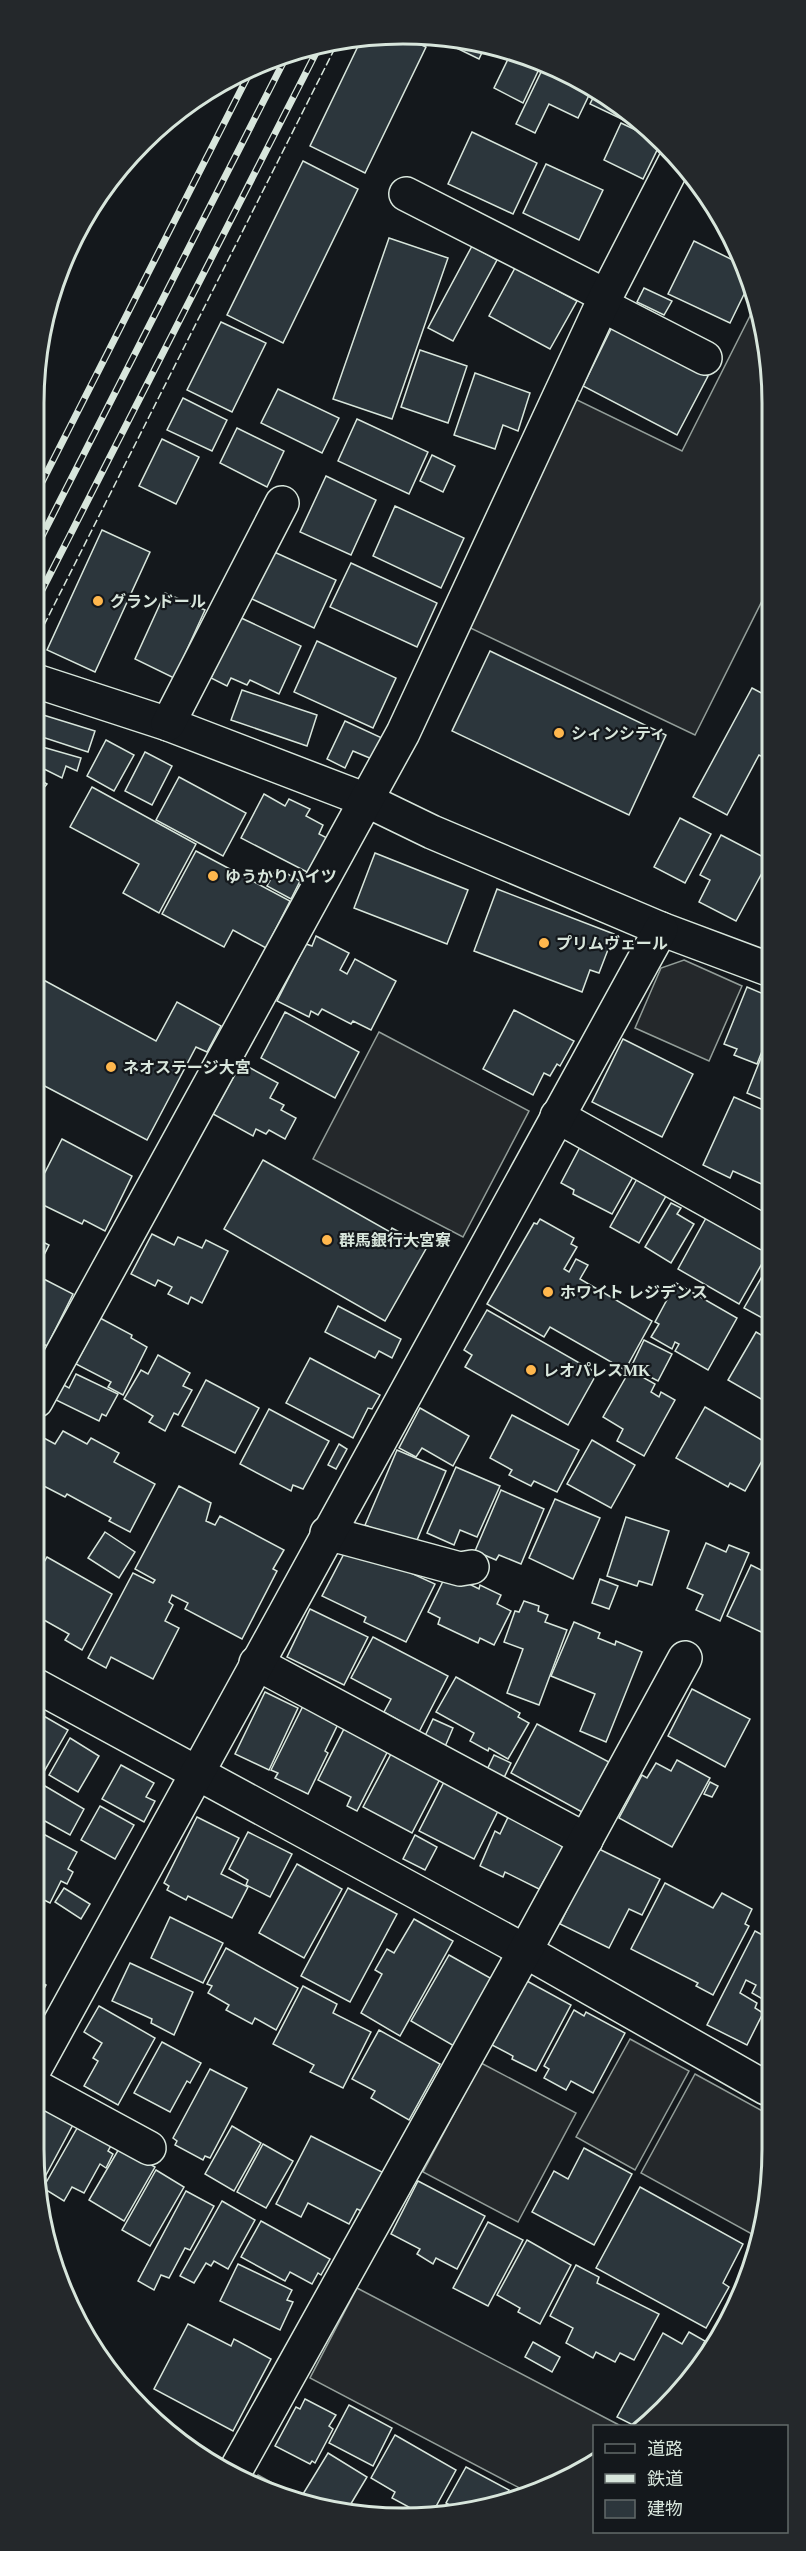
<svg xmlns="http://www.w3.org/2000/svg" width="806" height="2551" font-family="'Times New Roman','Noto Sans JP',serif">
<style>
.parking{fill:#24282b;stroke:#939e99;stroke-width:1.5}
.building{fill:#2c363c;stroke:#d8e6dc;stroke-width:1.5}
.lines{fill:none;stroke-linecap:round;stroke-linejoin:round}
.minor-casing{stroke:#d8e6dc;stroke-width:36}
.minor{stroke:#14181c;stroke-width:33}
.rail-casing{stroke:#d8e6dc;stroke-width:7}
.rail{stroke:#14181c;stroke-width:4.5;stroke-dasharray:14;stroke-linecap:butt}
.fence{stroke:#d8e6dc;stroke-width:1.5;stroke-dasharray:8 3;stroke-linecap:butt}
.poi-dot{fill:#ffb74d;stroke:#14181c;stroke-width:2}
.labels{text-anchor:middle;stroke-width:4.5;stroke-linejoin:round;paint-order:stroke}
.poi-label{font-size:16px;font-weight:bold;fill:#d8e6dc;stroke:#14181c;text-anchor:start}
.rim{fill:none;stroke:#d8e6dc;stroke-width:3}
</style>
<rect width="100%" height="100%" fill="#14181c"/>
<g class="parking">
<polygon points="755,306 770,354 769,587 695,735 464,625 571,397 682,451"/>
<polygon points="684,960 742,986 709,1061 635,1028 661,968"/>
<polygon points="379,1032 529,1111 463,1237 313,1159"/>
<polygon points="630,2039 689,2071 635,2170 576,2137"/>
<polygon points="481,2063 576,2113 518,2222 423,2172"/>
<polygon points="695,2074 766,2113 766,2221 759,2238 641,2173"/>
<polygon points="357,2288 621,2426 594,2426 594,2458 527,2492 310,2378"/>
<polygon points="258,2475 299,2498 253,2484"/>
</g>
<g class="building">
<polygon points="361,40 411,40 426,47 365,173 310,146"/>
<polygon points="440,40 476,40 486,44 479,59"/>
<polygon points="511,53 541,65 523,103 494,88"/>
<polygon points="544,66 588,83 593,87 578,118 549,104 535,133 516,124"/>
<polygon points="597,90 649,132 590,104"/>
<polygon points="621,123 661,142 643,179 604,160"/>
<polygon points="472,132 537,163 513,214 448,184"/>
<polygon points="303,161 358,189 283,343 227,315"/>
<polygon points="546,164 603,190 579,240 523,213"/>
<polygon points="389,238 448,258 392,419 333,399"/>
<polygon points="694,241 743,265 749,284 730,323 668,294"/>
<polygon points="472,246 497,260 453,341 428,328"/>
<polygon points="515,268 577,301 550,349 489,316"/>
<polygon points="644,288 672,301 664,315 637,302"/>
<polygon points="221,322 266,343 232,412 187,390"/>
<polygon points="612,327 708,376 677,435 583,386"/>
<polygon points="420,350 467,366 448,423 401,407"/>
<polygon points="475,373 530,393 518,431 503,425 495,449 454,435"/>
<polygon points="278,389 339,418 322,453 261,423"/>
<polygon points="183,398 227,420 212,451 167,430"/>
<polygon points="357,419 428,452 409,494 338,461"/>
<polygon points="237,428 284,451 267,487 220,463"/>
<polygon points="162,439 199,457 176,504 139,486"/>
<polygon points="432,455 455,466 443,492 420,481"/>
<polygon points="326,476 376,500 351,555 300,532"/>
<polygon points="395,506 464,538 441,588 373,556"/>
<polygon points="102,530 150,552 95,672 47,650"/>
<polygon points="272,551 336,580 314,628 250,598"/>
<polygon points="351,563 437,603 417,647 330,607"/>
<polygon points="165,593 205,610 174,678 135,659"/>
<polygon points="239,617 301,646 279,694 250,680 247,685 231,678 227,686 211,678"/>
<polygon points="317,641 396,678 373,728 294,692"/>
<polygon points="490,651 666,735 629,815 452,731"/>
<polygon points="752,688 769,697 769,760 759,755 727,815 693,797"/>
<polygon points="242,690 317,715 307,746 231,720"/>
<polygon points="40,714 95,731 88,752 39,736"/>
<polygon points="345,721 382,738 372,759 353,751 345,768 327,759"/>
<polygon points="106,740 134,755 114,791 87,776"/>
<polygon points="39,746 81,758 77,771 66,766 62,778 38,766"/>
<polygon points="145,752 172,766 152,805 125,791"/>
<polygon points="179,777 246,813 223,856 156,820"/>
<polygon points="38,779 47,784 38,795"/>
<polygon points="92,787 196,844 159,913 123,893 139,864 70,827"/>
<polygon points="264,794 285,806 289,799 310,809 306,816 323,825 319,834 327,838 309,873 241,838"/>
<polygon points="680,818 711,834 685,883 654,867"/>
<polygon points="721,835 769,860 736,921 699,902 710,880 700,875"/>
<polygon points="196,851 290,901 266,948 233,930 224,947 162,914"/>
<polygon points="375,853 468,890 447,944 354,908"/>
<polygon points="277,868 300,881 291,899 267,886"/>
<polygon points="497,889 614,934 599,973 590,970 582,992 474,951"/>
<polygon points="316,936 349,953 340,970 347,974 355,959 396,981 371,1030 353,1021 351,1024 322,1009 318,1015 311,1011 309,1017 277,1001 306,944 312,946"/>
<polygon points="38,977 156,1041 177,1002 221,1026 207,1052 196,1047 147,1140 37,1082"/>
<polygon points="747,987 768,996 768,1036 757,1064 734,1055 737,1049 724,1044"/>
<polygon points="514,1010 574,1041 560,1066 557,1064 550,1076 544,1073 533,1095 483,1069"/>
<polygon points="285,1012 359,1052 335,1098 261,1058"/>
<polygon points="623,1039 693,1074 662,1137 592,1102"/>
<polygon points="768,1040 768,1102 747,1093"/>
<polygon points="241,1063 278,1083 270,1098 284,1105 281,1110 296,1118 285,1139 269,1130 266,1134 256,1129 253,1136 213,1114"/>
<polygon points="734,1097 768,1112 768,1187 733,1171 730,1178 703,1165"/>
<polygon points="62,1139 132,1176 105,1231 84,1220 82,1224 37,1202 37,1188"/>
<polygon points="580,1147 634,1175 612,1214 573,1194 574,1190 561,1183"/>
<polygon points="263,1160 390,1232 392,1228 427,1247 385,1321 224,1229"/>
<polygon points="637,1179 666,1196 639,1243 610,1227"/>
<polygon points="671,1203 681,1208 677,1214 694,1224 671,1263 645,1247"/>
<polygon points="706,1218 768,1253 739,1304 678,1269"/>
<polygon points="540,1219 574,1238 571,1244 577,1247 564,1269 569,1272 576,1259 588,1265 580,1279 652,1321 625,1370 550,1327 544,1337 487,1304 534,1223 537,1224"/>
<polygon points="152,1234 174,1245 178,1237 202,1248 206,1240 228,1251 202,1303 191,1297 188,1304 168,1294 172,1287 158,1280 155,1286 131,1274"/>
<polygon points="37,1239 49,1245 40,1263 37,1261"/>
<polygon points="768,1266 768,1321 744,1308"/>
<polygon points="36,1275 73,1294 47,1346 36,1340"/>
<polygon points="676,1283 737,1318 708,1370 675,1351 679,1344 675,1342 672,1349 651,1337 659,1324 655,1322"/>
<polygon points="338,1306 401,1339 392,1358 379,1351 375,1358 325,1332"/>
<polygon points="487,1310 597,1373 568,1425 465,1367 472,1355 464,1350"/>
<polygon points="100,1318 132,1335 131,1338 147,1347 123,1395 108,1387 111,1382 76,1364"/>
<polygon points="756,1332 768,1339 768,1403 728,1380"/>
<polygon points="644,1340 672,1354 658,1381 631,1367"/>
<polygon points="158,1355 190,1373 183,1386 192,1390 178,1415 174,1413 165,1431 149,1422 153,1416 124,1399 141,1370 148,1374"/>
<polygon points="310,1358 380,1395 372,1409 368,1408 353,1438 286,1403"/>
<polygon points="630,1370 655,1384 651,1392 659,1397 661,1392 675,1400 644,1456 617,1441 623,1429 603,1417"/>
<polygon points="76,1374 118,1394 106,1416 102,1414 99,1421 54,1399 62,1384 69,1388"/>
<polygon points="206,1380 259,1408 235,1453 182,1426"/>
<polygon points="705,1407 767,1443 767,1452 745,1491 730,1483 728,1487 676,1458"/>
<polygon points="420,1408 469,1436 453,1466 422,1448 416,1457 399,1448"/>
<polygon points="269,1409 329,1441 303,1489 293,1485 291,1491 240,1464"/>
<polygon points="512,1415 579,1450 557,1492 534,1481 531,1486 509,1475 512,1470 490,1458"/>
<polygon points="63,1431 87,1444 91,1438 119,1453 114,1462 155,1484 130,1532 109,1521 111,1518 67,1494 65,1497 36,1482 36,1454 44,1438 55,1444"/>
<polygon points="592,1440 635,1465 611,1508 567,1484"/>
<polygon points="339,1444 347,1449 336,1469 328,1465"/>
<polygon points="397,1450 446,1471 412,1552 392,1537 365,1525"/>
<polygon points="456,1467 500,1486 477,1537 460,1530 454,1545 427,1533"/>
<polygon points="179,1486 211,1503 206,1521 215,1525 220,1516 284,1550 273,1569 277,1571 242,1639 185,1609 188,1603 172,1595 169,1602 173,1605 165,1621 179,1628 153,1679 111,1657 106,1668 88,1658 133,1573 153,1583 155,1580 135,1569"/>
<polygon points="501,1490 544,1509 521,1564 499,1555 496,1560 475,1551"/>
<polygon points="555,1499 600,1518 573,1579 529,1558"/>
<polygon points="626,1517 669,1531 652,1585 639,1581 637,1586 607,1576"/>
<polygon points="105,1532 135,1552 119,1578 88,1558"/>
<polygon points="706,1543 726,1552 729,1545 749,1553 720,1621 696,1610 703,1595 687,1588"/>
<polygon points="347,1548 385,1566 387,1562 435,1584 406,1642 364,1622 366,1617 322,1596"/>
<polygon points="47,1557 112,1594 82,1650 65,1640 69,1634 35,1615 35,1578"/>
<polygon points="751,1565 767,1573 767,1629 763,1627 761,1632 727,1616"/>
<polygon points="447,1573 479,1589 480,1585 501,1595 497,1604 511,1611 494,1645 480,1638 478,1643 438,1624 440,1618 428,1612"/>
<polygon points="600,1579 618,1586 609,1609 592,1603"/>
<polygon points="524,1601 539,1606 538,1611 548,1615 545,1622 567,1630 539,1705 507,1693 523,1649 504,1642 515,1611 519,1612"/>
<polygon points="310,1609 368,1637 344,1685 287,1657"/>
<polygon points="574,1622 600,1633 598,1638 615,1645 616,1641 642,1652 606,1742 580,1731 595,1694 551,1676"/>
<polygon points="373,1637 448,1676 419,1732 384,1712 391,1699 351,1678"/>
<polygon points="456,1677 520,1713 518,1717 529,1723 508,1759 489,1748 488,1751 470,1741 474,1733 436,1712"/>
<polygon points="692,1689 750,1719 725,1767 668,1736"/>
<polygon points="265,1692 298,1708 269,1770 235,1754"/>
<polygon points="304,1704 339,1722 325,1751 328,1753 308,1794 275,1778 278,1773 271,1770"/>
<polygon points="35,1711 68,1730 34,1789"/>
<polygon points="433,1719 453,1728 444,1749 423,1740"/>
<polygon points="537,1724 609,1762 582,1812 511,1773"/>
<polygon points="345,1727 393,1741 357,1811 347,1806 351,1797 318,1780"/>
<polygon points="70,1738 99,1756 78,1792 49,1775"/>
<polygon points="392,1752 441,1777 412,1833 363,1807"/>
<polygon points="494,1755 511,1763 502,1782 485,1774"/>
<polygon points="677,1760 710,1778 672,1847 619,1818 642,1775 647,1778 656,1763 671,1771"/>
<polygon points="121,1765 154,1783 146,1797 155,1801 144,1822 102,1799"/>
<polygon points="445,1780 499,1809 474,1859 419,1831"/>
<polygon points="710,1782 718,1786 712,1797 704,1794"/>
<polygon points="45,1786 84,1809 70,1835 34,1815 34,1806"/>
<polygon points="100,1806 134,1825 115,1859 81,1840"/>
<polygon points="510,1813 566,1842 539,1889 505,1872 503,1877 480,1866 495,1831 500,1834"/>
<polygon points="197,1817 239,1838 221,1874 248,1887 232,1918 188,1896 186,1900 167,1890 169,1886 164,1883"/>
<polygon points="34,1829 77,1852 68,1869 73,1872 67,1884 61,1881 50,1903 34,1895"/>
<polygon points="248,1832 292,1854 270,1897 246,1885 248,1880 229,1869"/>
<polygon points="415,1835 437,1847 425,1870 403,1859"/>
<polygon points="597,1848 660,1879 642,1915 629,1909 609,1948 560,1924"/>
<polygon points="297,1864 342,1889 304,1958 259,1933"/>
<polygon points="665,1883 713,1908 722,1893 752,1909 745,1924 749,1926 713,1995 696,1986 698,1983 631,1949"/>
<polygon points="64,1888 90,1904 81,1919 55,1902"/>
<polygon points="348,1888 397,1914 350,2002 301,1976"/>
<polygon points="170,1917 223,1943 203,1983 151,1958"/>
<polygon points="414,1919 453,1941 400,2036 361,2013 382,1974 375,1970 387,1949 394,1953"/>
<polygon points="755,1931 766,1937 766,2001 752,1993 756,1985 746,1980 740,1993 757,2003 755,2008 763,2013 747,2045 707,2025"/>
<polygon points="226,1948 298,1988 276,2030 255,2018 252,2024 226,2010 229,2005 208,1993 212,1986 207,1984"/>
<polygon points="449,1955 492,1979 454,2046 411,2021"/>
<polygon points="130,1963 193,1992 174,2035 151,2023 152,2019 112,2001"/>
<polygon points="34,1978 46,1985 34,2007"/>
<polygon points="527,1981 571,2005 536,2071 512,2059 513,2056 492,2045"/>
<polygon points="303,1986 337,2004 333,2013 371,2032 343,2088 310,2072 314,2065 273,2044"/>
<polygon points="99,2006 155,2038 118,2105 84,2086 98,2061 93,2058 102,2043 84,2032"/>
<polygon points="574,2010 584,2016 586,2012 625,2033 593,2093 571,2081 566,2090 544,2078 549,2069 544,2066"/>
<polygon points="379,2030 440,2064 409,2120 371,2098 375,2091 352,2079"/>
<polygon points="162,2042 201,2063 190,2083 187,2081 170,2112 134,2093"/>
<polygon points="210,2069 247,2088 210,2158 205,2156 203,2160 175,2145 177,2141 173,2138"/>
<polygon points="47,2105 75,2121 46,2175 37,2170 33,2148 33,2116 36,2110 42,2114"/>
<polygon points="80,2123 113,2142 108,2151 113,2154 106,2168 100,2164 84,2193 72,2187 64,2201 43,2188"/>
<polygon points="232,2126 261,2143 234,2191 205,2174"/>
<polygon points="311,2136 384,2173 364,2212 357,2209 349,2224 308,2203 301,2217 276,2204"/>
<polygon points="263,2144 293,2161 266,2208 237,2192"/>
<polygon points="120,2147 155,2167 124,2221 89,2200"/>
<polygon points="584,2148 632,2174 594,2245 532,2212 554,2171 568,2179"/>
<polygon points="156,2170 184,2187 150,2246 122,2230"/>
<polygon points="418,2181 485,2216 457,2269 436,2258 433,2264 417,2254 420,2249 391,2234"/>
<polygon points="640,2187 743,2244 723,2283 729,2287 706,2328 596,2268"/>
<polygon points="186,2191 214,2206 190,2250 185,2248 169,2278 161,2275 154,2290 138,2281"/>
<polygon points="222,2201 255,2220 228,2269 214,2261 211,2266 206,2263 194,2283 180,2276"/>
<polygon points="261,2221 330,2259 321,2275 318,2273 312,2284 290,2272 285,2281 241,2257"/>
<polygon points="488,2222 523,2240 488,2306 453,2288"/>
<polygon points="527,2240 571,2265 540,2324 518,2312 520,2308 497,2295"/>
<polygon points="238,2264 292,2290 287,2300 293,2302 280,2330 220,2301"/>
<polygon points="576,2265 599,2277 597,2283 659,2314 634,2360 620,2353 615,2362 596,2352 593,2358 566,2343 573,2328 550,2316"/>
<polygon points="188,2324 231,2346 234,2339 271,2359 233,2431 154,2389"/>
<polygon points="689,2332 705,2341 699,2353 706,2357 705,2360 642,2426 635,2426 617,2417 663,2333 682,2344"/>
<polygon points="533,2342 560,2357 552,2372 525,2357"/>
<polygon points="305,2399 336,2415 329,2426 333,2429 315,2463 312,2461 310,2464 275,2446 296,2407 300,2409"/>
<polygon points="349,2405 392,2428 373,2466 329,2443"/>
<polygon points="395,2435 456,2470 434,2510 416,2511 392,2498 395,2492 371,2478"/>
<polygon points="328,2453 367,2477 346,2512 322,2505 303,2494"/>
<polygon points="466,2467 509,2490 502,2504 455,2508 446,2503"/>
<polygon points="512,2492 519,2496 507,2501"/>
</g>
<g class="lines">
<defs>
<g id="minor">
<polyline points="406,194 606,296"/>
<polyline points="602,305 705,358"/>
<polyline points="39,682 168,724 366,800 432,832 661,929 768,969"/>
<polyline points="168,724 282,503"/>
<polyline points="557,1116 768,1234"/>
<polyline points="36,1401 403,733 606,296 678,156"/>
<polyline points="327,1533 460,1569 472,1567"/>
<polyline points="256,1663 586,1840"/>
<polyline points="35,1685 525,1951 766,2088"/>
<polyline points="33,2072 661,929"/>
<polyline points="33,2085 149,2148"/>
<polyline points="233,2475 525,1951 685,1658"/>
</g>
</defs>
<use href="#minor" class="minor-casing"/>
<use href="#minor" class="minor"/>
<defs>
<g id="rail">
<polyline points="40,486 249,74"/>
<polyline points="39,542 285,59"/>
<polyline points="39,596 320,45"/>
</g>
</defs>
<use href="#rail" class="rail-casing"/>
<use href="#rail" class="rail"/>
<polyline class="fence" points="39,635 339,40"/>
</g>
<g class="poi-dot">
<circle cx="98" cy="601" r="6"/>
<circle cx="559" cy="733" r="6"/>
<circle cx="213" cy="876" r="6"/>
<circle cx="544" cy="943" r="6"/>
<circle cx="111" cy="1067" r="6"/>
<circle cx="327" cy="1240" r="6"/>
<circle cx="548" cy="1292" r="6"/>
<circle cx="531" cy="1370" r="6"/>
</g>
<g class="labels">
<g class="poi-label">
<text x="110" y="607">グランドール</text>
<text x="571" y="739">シィンシティ</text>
<text x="225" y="882">ゆうかりハイツ</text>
<text x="556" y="949">プリムヴェール</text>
<text x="123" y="1073">ネオステージ大宮</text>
<text x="339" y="1246">群馬銀行大宮寮</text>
<text x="560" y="1298">ホワイト レジデンス</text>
<text x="543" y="1376">レオパレスMK</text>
</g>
</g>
<path d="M0 0H806V2551H0ZM403 44H403A359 359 0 0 1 762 403V2149A359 359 0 0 1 403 2508H403A359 359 0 0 1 44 2149V403A359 359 0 0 1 403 44Z" fill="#24282b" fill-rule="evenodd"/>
<path class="rim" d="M403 44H403A359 359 0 0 1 762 403V2149A359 359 0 0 1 403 2508H403A359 359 0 0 1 44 2149V403A359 359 0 0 1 403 44Z"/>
<rect x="593" y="2425" width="195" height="108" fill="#14181c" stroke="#626a69" stroke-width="1.5"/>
<rect x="605" y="2444" width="30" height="9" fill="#14181c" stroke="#626a69" stroke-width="1.5"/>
<text x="647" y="2455" font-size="18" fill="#d8e6dc">道路</text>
<rect x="605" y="2474" width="30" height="9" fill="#d8e6dc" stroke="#626a69" stroke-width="1.5"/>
<text x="647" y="2485" font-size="18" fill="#d8e6dc">鉄道</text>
<rect x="605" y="2500" width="30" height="18" fill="#2c363c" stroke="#626a69" stroke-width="1.5"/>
<text x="647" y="2515" font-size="18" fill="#d8e6dc">建物</text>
</svg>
